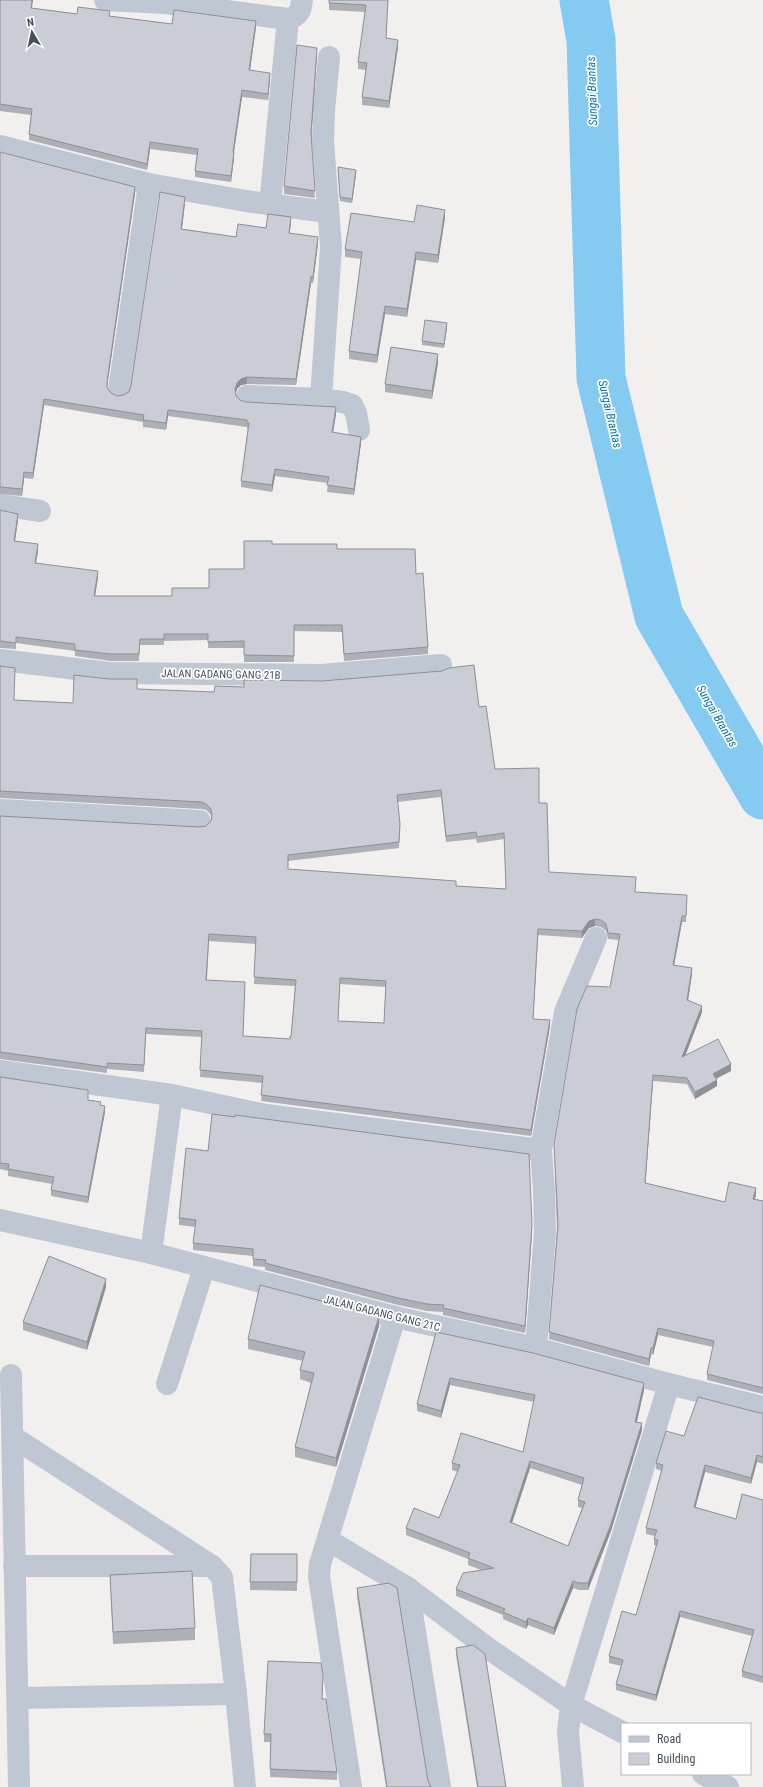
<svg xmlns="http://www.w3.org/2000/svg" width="763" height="1787" font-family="'Roboto Condensed',sans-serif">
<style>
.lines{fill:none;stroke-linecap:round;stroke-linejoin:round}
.river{stroke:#85caf1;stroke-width:49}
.minor{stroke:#bfc7d2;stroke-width:22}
.wall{fill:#aeb0b7;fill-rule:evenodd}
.shaded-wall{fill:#8d9095}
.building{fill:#cacdd5;stroke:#8d9095;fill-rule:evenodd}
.labels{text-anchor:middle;stroke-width:3.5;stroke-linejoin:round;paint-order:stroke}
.street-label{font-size:11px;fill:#464f5e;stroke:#fff}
.water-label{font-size:12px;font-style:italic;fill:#0473b3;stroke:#fff}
</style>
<rect width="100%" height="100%" fill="#f2efef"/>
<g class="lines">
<polyline class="river" points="584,0 591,40 601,378 659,616 763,795"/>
<g class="minor">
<path d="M105,0L165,3L288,19C299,16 301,11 302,0"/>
<polyline points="329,57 324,111 323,141 331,247 321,399 343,402 352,405 356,413 359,430"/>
<polyline points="0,146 149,184 246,201 327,212"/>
<polyline points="270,205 288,19"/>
<polyline points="119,390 149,184"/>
<polyline points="247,396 321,399"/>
<polyline points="0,505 40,511"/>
<polyline points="0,660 110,673 321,675 441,665"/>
<polyline points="0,810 200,821"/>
<polyline points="0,1071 172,1095 266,1115 541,1150"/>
<polyline points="0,1220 151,1253 395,1317 536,1348 669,1384 763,1407"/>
<polyline points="151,1253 172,1095"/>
<polyline points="536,1348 545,1232 544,1191 541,1150 565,1012 596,938"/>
<polyline points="11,1375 19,1787"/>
<polyline points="167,1384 204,1268"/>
<polyline points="13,1437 212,1566 222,1577 236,1694 245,1787"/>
<polyline points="328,1540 408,1588 440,1787"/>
<polyline points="14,1566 212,1566"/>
<polyline points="408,1588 489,1649 571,1705 568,1732 573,1787"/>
<polyline points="18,1698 236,1694"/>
<polyline points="622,1732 571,1705 669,1384"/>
<polyline points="703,1774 728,1787"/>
<polyline points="351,1787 319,1576 320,1564 395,1317"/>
</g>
</g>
<g class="wall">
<polygon points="0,0 32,8 77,14 110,16 172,24 256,27 250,70 270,79 268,100 242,97 234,152 234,158 231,182 195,177 195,171 197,155 150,149 147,170 29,140 29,134 31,115 0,111"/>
<polygon points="329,0 388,0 386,38 398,47 389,108 362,105 362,97 366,70 358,69 358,62 365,12 329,10"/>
<polygon points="317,55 311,137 315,198 284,194 284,186"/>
<polygon points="0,152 135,193 107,385 107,388 111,393 117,396 123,395 129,392 131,385 185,203 182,229 236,237 266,228 291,223 289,233 318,243 313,283 311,283 296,385 247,384 241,385 237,389 235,393 236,396 240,400 246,402 336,414 333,433 361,443 354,495 327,492 328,483 275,476 272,492 241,487 241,481 248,429 247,429 247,427 168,416 166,430 143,427 143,422 44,405 33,479 24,478 22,496 0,494"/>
<polygon points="338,167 356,174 352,203 340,201"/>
<polygon points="445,217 438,263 416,260 407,317 385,314 377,363 349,359 349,351 361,259 345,257 345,249 414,222"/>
<polygon points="447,327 444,348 422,345 422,341"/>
<polygon points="438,363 432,399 385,392 385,384"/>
<polygon points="0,510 18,520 15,541 38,551 36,563 98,577 95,596 172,596 209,588 244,569 272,544 337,549 416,574 428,647 428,654 344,661 342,632 294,631 294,662 244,662 244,648 208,648 208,640 164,641 164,645 140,645 139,661 111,661 75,656 75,651 16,643 16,649 0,648"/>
<path d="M0,666L14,700L73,703L137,689L479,707L495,769L539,803L549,872L636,892L687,901L686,922H682L674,965L692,974L688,1001L702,1012L685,1056L731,1071L716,1079L717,1086L695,1099L687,1084L653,1081L645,1183L725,1202L756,1195L755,1199L763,1201V1394L707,1380V1374L713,1347L658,1335L653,1355L651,1354L649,1366L549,1339L557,1228L554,1144L610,987L619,940L608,939L606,931L601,927L595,926L589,928L582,938L538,935L533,1019L550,1026L531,1136L261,1101L263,1083L200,1077L202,1037L146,1034L144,1072L107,1069V1073L0,1059V816L199,827L206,826L211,821L212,818L211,815L206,810L201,809L0,798ZM441,797L446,842L476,839L477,843L504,839L506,889L456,886L288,869V861L399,848L400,830L397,802ZM209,941L256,944L254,984L295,986L291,1037L290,1039L243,1036L245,989L207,980ZM340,984L386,987L384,1023L338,1021Z"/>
<polygon points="0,1077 88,1096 88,1100 101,1105 105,1112 88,1203 51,1196 51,1190 52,1184 8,1176 8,1171 0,1169"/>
<polygon points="179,1218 532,1232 525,1333 443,1315 443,1312 427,1311 398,1305 265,1270 265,1267 253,1266 253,1256 193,1250 193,1243 195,1227 179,1225"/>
<polygon points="106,1287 87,1350 23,1330 23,1322"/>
<polygon points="379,1326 336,1467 295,1457 295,1447 311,1383 300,1379 300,1370 303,1361 248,1349 248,1339"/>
<path d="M436,1332L644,1390L637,1422L642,1430L611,1531L588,1590H579L573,1588L554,1635L528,1625L526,1629L503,1619V1615L456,1596V1589L481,1570L468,1565V1559L406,1535V1528L439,1518L458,1472L452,1470V1463L523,1452L534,1402L450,1385L441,1418L417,1411V1404ZM530,1468L582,1485L578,1500V1507L582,1508L568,1546L512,1523Z"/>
<polygon points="760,1413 763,1413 763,1464 757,1462 751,1484 705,1472 695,1507 736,1519 763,1500 763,1683 742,1677 742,1671 752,1636 680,1617 656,1701 616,1690 616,1684 621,1666 609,1663 609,1656 636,1615 656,1546 654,1545 654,1539 655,1536 646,1534 646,1528 662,1471 656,1469 656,1463 684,1436"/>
<polygon points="251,1554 297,1554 297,1591 250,1590"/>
<polygon points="110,1575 195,1628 195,1640 113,1644"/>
<polygon points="357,1588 428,1781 431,1787 386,1787 357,1597"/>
<polygon points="456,1648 506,1787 477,1787 456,1655"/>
<polygon points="323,1683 322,1699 337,1772 337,1780 270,1777 270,1742 264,1742 264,1734"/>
</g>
<g class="shaded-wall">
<polygon points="32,0 33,0 31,14 31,8"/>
<polygon points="256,21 256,27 249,77 249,70"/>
<polygon points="398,40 398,47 389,108 389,101"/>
<polygon points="317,48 317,55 311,141 311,133"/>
<polygon points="270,73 270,79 268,100 268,94"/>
<polygon points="242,90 242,97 233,158 233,152"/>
<polygon points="150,142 150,149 147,170 147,164"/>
<polygon points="234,152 234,158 231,182 231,176"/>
<polygon points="356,170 356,174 352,203 352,199"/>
<polygon points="135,187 135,193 107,388 107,382"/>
<polygon points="185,197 185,203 181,236 181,229"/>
<polygon points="445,210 445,217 438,263 438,255"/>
<polygon points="291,217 291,223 289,239 289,233"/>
<polygon points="318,237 318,243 313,283 313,277"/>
<polygon points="416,252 416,260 407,317 407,309"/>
<polygon points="311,276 311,283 296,385 296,379"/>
<polygon points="385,306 385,314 377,363 377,355"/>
<polygon points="447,323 447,327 444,348 444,344"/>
<polygon points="438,354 438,363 432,399 432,391"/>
<polygon points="247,377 247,384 241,385 237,389 235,396 235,389 237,383 241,379"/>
<polygon points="44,399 44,405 33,479 33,473"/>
<polygon points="336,407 336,414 332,439 332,432"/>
<polygon points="168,410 168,416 166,430 166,423"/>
<polygon points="361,437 361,443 354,495 354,489"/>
<polygon points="275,469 275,476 272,492 272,485"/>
<polygon points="24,472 24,478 22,496 22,489"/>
<polygon points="18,514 18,520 14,547 14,541"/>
<polygon points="38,544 38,551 35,569 35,563"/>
<polygon points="98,571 98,577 94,603 94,596"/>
<polygon points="682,916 682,922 673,971 673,965"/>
<polygon points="595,919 595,926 589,928 582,938 582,931 589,921"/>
<polygon points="538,929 538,935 533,1025 533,1019"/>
<polygon points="692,968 692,974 687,1007 687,1000"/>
<polygon points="702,1006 702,1012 682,1064 682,1057"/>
<polygon points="550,1020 550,1026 531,1136 531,1130"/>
<polygon points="731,1064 731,1071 713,1080 713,1074"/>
<polygon points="653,1075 653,1081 645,1190 645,1183"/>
<polygon points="717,1080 717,1086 695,1099 695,1092"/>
<polygon points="105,1106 105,1112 88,1203 88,1197"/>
<polygon points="756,1188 756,1195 753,1206 753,1199"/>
<polygon points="532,1225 532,1232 525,1333 525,1326"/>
<polygon points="106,1279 106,1287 87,1350 87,1342"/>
<polygon points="379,1316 379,1326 336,1467 336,1458"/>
<polygon points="658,1328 658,1335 653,1355 653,1348"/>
<polygon points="651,1348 651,1354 649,1366 649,1359"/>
<polygon points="450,1378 450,1385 441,1418 441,1411"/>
<polygon points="644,1383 644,1390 635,1429 635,1422"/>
<polygon points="642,1423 642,1430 611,1531 588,1590 588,1583"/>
<polygon points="757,1455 757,1462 751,1484 751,1478"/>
<polygon points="530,1461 530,1468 510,1529 510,1522"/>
<polygon points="705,1465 705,1472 694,1513 694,1507"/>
<polygon points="573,1581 573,1588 554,1635 554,1628"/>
<polygon points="680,1611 680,1617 656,1701 656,1695"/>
<polygon points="528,1618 528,1625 526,1629 526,1622"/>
</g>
<g class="building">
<polygon points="0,0 32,0 31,8 77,14 78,7 110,11 109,16 172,24 174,10 256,21 249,70 270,73 268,94 242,90 233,152 234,152 231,176 195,171 198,149 150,142 147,164 29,134 32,109 0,104"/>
<polygon points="329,0 388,0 386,38 398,40 389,101 362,97 367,63 358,62 366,5 329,3"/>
<polygon points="297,45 317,48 311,133 315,191 284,186"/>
<polygon points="0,152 135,187 107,382 107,388 111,393 117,396 123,395 129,392 131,385 160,192 185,197 181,229 236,237 238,224 266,228 268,214 291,217 289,233 318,237 313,277 311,276 296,379 247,377 241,379 237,383 235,389 236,396 240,400 246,402 336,407 332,432 361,437 354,489 327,485 329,477 275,469 272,485 241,481 249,423 247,423 247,420 168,410 166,423 143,420 144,415 44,399 33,473 24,472 22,489 0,487"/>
<polygon points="338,167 356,170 352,199 340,197"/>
<polygon points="417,205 445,210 438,255 416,252 407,309 385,306 377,355 349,351 362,252 345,249 351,213 414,222"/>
<polygon points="425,320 447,323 444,344 422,341"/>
<polygon points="391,347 438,354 432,391 385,384"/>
<polygon points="0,510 18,514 14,541 38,544 35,563 98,571 94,596 172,596 172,588 209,588 209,569 244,569 244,541 272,541 272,544 337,544 337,549 415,549 416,574 423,573 428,647 344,654 342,625 294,625 294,656 244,655 244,641 208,642 208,634 164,634 164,639 140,639 139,654 111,654 75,650 75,644 16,637 16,643 0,641"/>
<path d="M474,665L479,707L486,706L495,769L539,768V803H547L549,872L636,877L635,892L687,895L686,916H682L673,965L692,968L687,1000L702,1006L682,1057L718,1039L731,1064L713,1074L717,1080L695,1092L687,1078L653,1075L645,1183L725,1202L729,1182L756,1188L753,1199L763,1201V1388L707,1374L714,1341L658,1328L653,1348H651L649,1359L549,1332L558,1225L554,1144L577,1009L587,986L610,987L620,934L608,933L606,924L601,920L595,919L589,921L582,931L538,929L533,1019L550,1020L531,1130L261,1095L263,1076L200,1070L202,1031L146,1028L144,1065L107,1063V1067L0,1052V816L199,827L206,826L211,821L212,816L211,809L206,804L201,802L0,791V666L15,668L14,700L73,703L74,675L109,679H137V689L214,692L215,686L244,687V680L322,681L442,671L449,668ZM441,790L446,836L476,832L477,837L504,833L506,889L456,886V881L288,869V855L399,842L400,824L397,795ZM209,934L256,937L254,977L296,980L291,1037L290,1036V1039L243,1036L245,982L206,980ZM340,978L386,981L384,1023L338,1021Z"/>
<polygon points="0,1077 88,1090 88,1100 101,1102 100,1105 105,1106 88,1197 51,1190 54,1177 8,1169 9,1164 0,1163"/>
<polygon points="212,1114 235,1117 235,1115 529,1154 532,1225 525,1326 443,1308 444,1305 427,1304 398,1298 265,1263 266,1260 253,1259 253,1249 193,1243 196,1220 179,1218 186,1148 208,1151"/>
<polygon points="49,1256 106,1279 87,1342 23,1322"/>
<polygon points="260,1285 379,1316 336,1458 295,1447 314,1373 300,1370 305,1352 248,1339"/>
<path d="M436,1332L533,1353L644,1383L635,1422L642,1423L611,1524L588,1583H579L573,1581L554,1628L528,1618L526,1622L503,1612L505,1609L456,1589L463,1573L494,1568L468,1558L470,1553L406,1528L414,1508L439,1518L460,1465L452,1463L461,1433L523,1452L535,1395L450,1378L441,1411L417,1404ZM530,1461L584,1478L578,1500L585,1502L568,1546L510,1522Z"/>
<polygon points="698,1397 760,1413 763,1413 763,1457 757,1455 751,1478 705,1465 694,1507 736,1519 742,1494 763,1500 763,1677 742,1671 754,1630 680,1611 656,1695 616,1684 623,1660 609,1656 622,1611 636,1615 658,1540 654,1539 657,1530 646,1528 663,1465 656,1463 666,1431 684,1436"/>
<polygon points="251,1554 297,1554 297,1582 250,1582"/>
<polygon points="192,1571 195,1628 113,1632 110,1575"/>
<polygon points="389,1583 397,1588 428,1781 431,1787 387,1787 357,1588"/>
<polygon points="473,1645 485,1654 506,1787 478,1787 456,1648"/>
<polygon points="268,1661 321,1663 323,1675 322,1699 326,1699 337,1772 270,1769 271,1734 264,1734"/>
</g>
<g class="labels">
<g class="street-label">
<text transform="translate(221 674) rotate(1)" y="4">JALAN GADANG GANG 21B</text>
<text transform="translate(382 1313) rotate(14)" y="4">JALAN GADANG GANG 21C</text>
</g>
<g class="water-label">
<text transform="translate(592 91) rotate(-92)" y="4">Sungai Brantas</text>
<text transform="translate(610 414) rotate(77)" y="4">Sungai Brantas</text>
<text transform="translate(717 716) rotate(60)" y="4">Sungai Brantas</text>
</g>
</g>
<rect x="621" y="1723" width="130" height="52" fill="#ffffff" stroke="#b5b9bf"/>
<rect x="629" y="1736" width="20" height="6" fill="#bfc7d2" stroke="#b5b9bf"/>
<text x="657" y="1743" font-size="12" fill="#464f5e">Road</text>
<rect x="629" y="1753" width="20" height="12" fill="#cacdd5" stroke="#b5b9bf"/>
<text x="657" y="1763" font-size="12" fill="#464f5e">Building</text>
<g transform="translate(32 32) rotate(351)" stroke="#ffffff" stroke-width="3" paint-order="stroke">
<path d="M0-3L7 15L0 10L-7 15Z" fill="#464f5e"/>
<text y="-6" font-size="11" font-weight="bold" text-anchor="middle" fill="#464f5e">N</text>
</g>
</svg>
